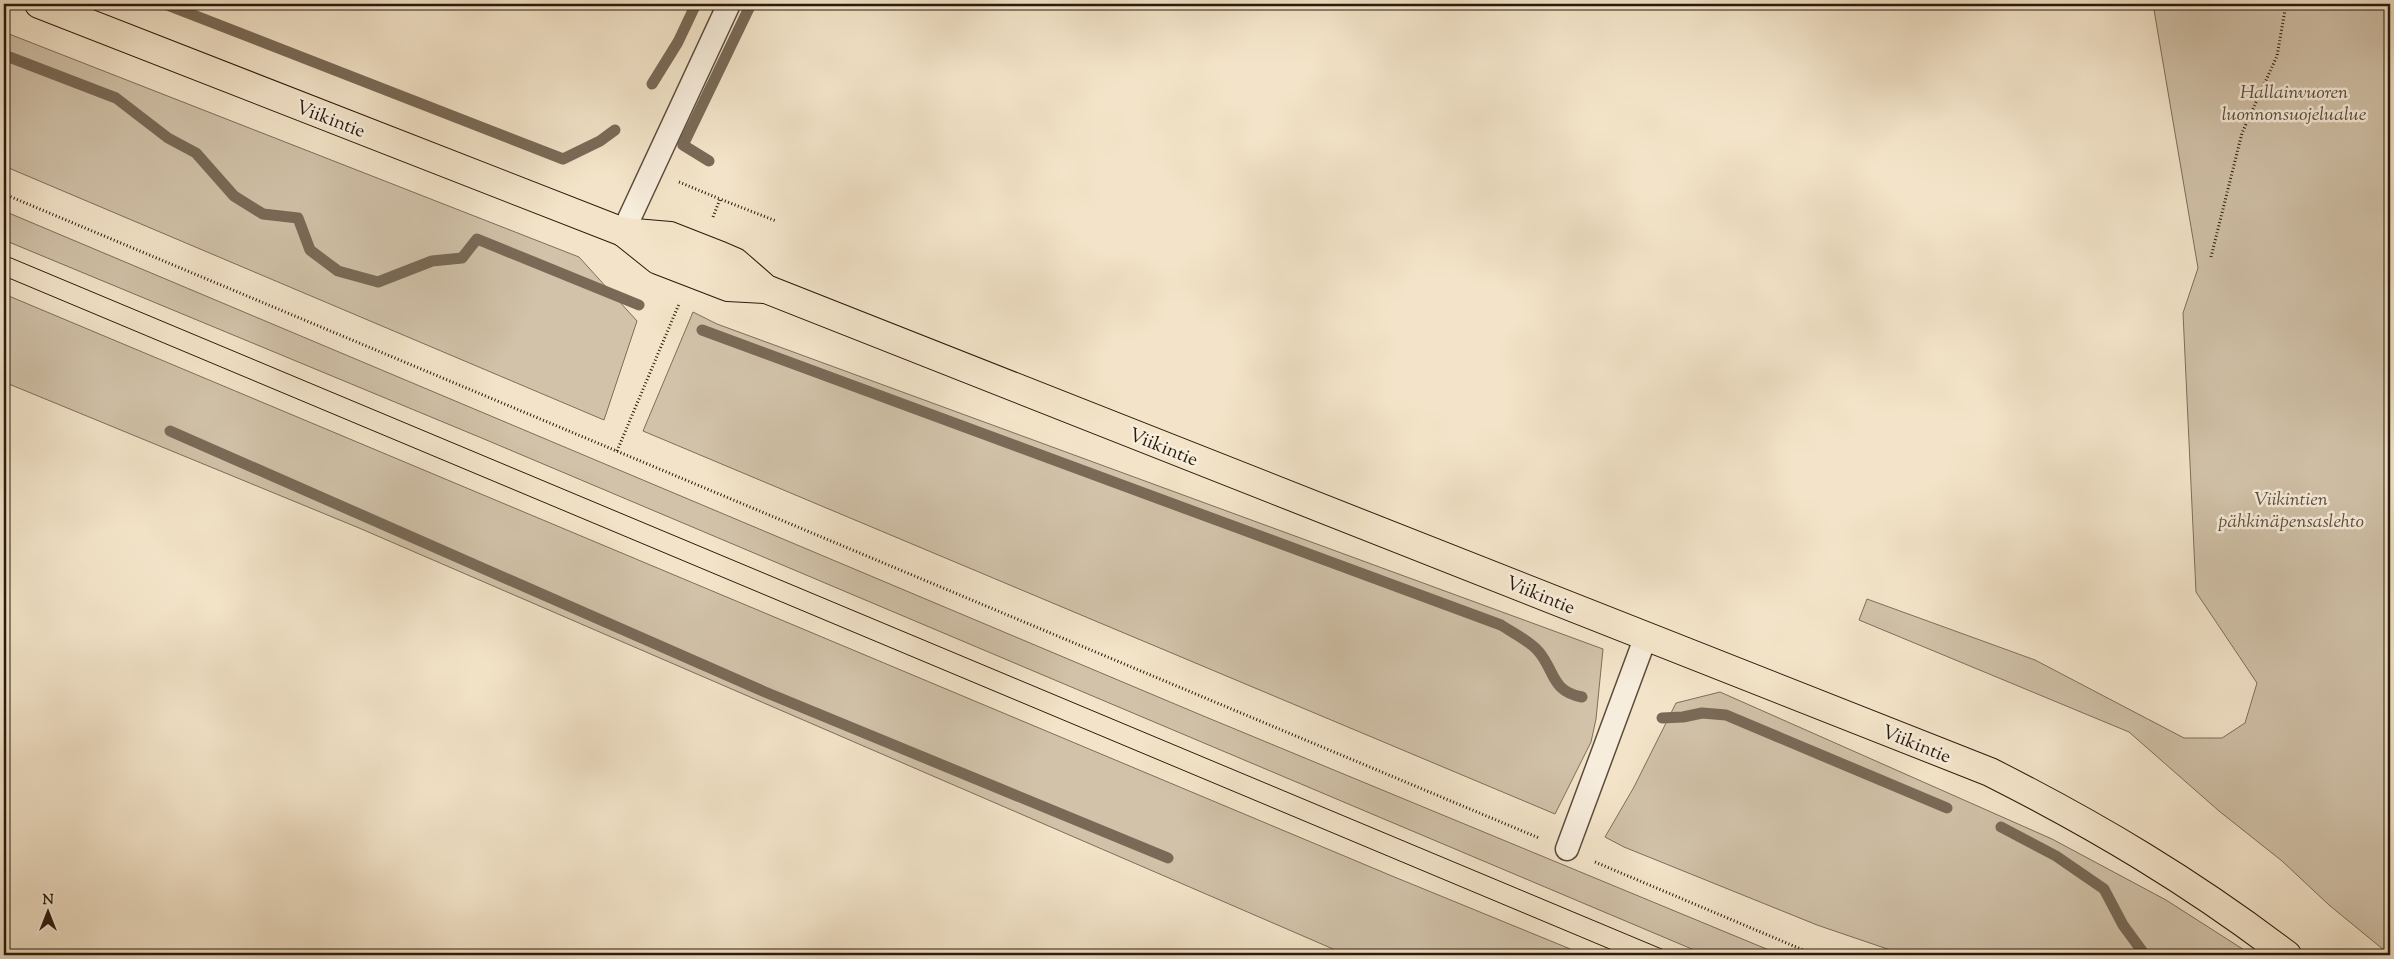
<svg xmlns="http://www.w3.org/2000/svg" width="2394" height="959" font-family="'Sorts Mill Goudy',serif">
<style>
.green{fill:#d1c2a9;stroke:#7d6e5b}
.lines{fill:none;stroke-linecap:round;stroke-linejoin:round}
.stream{stroke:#796a57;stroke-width:11}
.lane-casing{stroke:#5c4c3c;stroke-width:25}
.primary-casing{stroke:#291a0d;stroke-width:30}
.path{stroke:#291a0d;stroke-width:3;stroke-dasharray:1 2.5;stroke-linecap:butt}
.lane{stroke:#f7eddc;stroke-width:22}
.primary{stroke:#f3e4c9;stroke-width:28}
.tram{stroke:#291a0d;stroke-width:1}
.labels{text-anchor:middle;stroke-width:5;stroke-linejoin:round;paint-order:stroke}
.park-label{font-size:19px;font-style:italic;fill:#5b4c3c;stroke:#f7eddc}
.street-label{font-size:19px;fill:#291a0d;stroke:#f7eddc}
</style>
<rect width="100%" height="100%" fill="#f3e4c9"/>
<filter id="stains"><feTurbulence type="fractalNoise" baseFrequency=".004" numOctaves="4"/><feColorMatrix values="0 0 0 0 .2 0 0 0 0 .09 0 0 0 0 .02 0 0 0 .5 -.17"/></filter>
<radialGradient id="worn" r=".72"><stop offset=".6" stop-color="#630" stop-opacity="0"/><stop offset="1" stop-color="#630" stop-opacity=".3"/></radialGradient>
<g class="green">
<polygon points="2153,4 2390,4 2390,955 2329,905 2282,861 2219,811 2129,732 1859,620 1867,599 2035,660 2184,738 2222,738 2245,723 2257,683 2196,592 2183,313 2198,268"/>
<polygon points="4,32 579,257 637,321 604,420 4,166"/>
<polygon points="4,211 1201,715 1781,955 1706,955 484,439 4,240"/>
<polygon points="4,294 1392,876 1585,955 1347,955 359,528 4,382"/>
<polygon points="693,312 717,324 1603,649 1596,719 1591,742 1555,814 643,431"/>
<polygon points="1720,692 2052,839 2166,900 2252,955 1905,955 1817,925 1624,847 1605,837 1634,787 1676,703"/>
</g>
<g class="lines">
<g class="stream">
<polyline points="165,4 563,159 600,141 615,130"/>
<polyline points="4,55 116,98 168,138 196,153 234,196 263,214 298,218 310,250 338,271 378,282 432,261 462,258 477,239 639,305"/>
<polyline points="652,84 678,42 696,4"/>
<polyline points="709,161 683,145 751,4"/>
<path d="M702,330L1501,625C1513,633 1530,641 1539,652C1555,671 1551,691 1582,697"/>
<polyline points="170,431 765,692 1168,858"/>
<polyline points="1662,718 1683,717 1702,713 1726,715 1947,808"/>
<polyline points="2001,827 2056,856 2104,889 2123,925 2145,955"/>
</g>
<defs>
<g id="lane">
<polyline points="623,232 729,4"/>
<polyline points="1567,849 1646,636"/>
</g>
<g id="primary">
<path d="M39,4L623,232L670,236L721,256L735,262L766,289L1990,772C2097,826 2191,882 2287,955"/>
<polyline points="623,232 658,260 728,287 766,289"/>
</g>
</defs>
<use href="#lane" class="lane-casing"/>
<use href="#primary" class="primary-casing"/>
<g class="path">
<polyline points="679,182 720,199"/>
<polyline points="4,194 1539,838"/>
<polyline points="713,217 720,199 776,221"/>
<polyline points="2211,257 2242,133 2277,56 2286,4"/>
<polyline points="617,451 679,304"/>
<polyline points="1595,862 1815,955"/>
</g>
<use href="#lane" class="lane"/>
<use href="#primary" class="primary"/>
<g class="tram">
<polyline points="4,255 1676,955"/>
<polyline points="4,276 1624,955"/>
</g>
</g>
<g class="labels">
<g class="park-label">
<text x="2294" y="98">Hallainvuoren<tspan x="2294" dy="22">luonnonsuojelualue</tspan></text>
<text x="2291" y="505">Viikintien<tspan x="2291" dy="22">pähkinäpensaslehto</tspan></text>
</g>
<g class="street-label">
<text transform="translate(331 118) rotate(21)" y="7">Viikintie</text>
<text transform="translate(1164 446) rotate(22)" y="7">Viikintie</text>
<text transform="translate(1541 594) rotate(22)" y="7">Viikintie</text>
<text transform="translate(1917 743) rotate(22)" y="7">Viikintie</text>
</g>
</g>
<rect width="2394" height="959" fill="none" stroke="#f3e4c9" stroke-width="20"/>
<rect x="5" y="5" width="2384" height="949" fill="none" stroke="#291a0d" stroke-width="2.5"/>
<rect x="10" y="10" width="2374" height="939" fill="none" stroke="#291a0d"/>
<g transform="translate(48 912)" stroke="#f7eddc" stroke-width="4" paint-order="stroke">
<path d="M0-4L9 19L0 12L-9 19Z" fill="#291a0d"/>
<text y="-8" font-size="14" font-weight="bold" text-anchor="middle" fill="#291a0d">N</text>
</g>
<rect width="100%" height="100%" filter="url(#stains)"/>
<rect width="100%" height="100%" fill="url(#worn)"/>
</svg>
